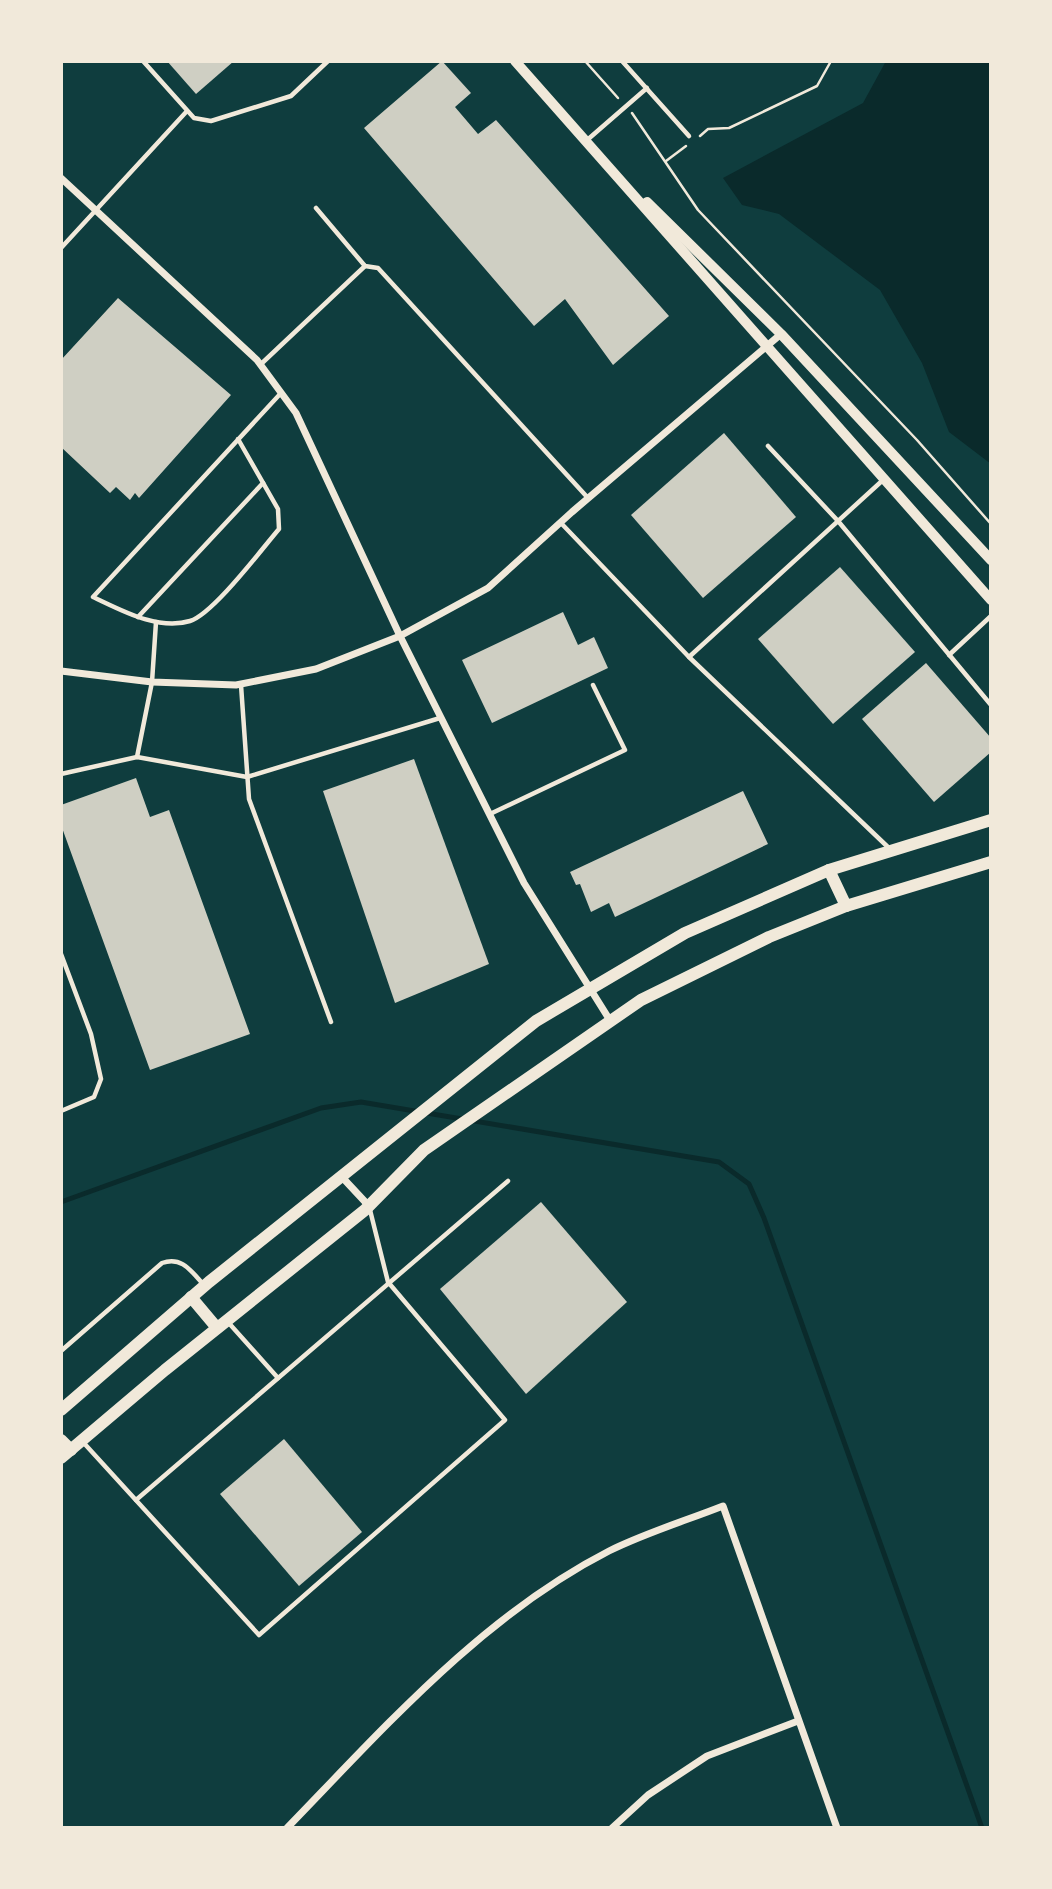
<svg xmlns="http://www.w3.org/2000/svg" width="1052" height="1889" font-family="'Roboto Serif',serif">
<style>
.water{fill:#0a2a2b}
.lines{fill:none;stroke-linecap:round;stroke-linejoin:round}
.stream{stroke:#0a2a2b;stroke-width:5}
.building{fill:#cfcfc3}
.path{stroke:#f1e9da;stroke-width:2.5}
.service{stroke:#f1e9da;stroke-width:4.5}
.minor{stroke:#f1e9da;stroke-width:7}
.tertiary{stroke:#f1e9da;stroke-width:10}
.secondary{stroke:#f1e9da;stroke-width:12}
</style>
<rect width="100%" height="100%" fill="#0f3d3e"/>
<polygon class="water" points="886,61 991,61 991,464 949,432 922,363 880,290 779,214 742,205 723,178 863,103"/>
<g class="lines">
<polyline class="stream" points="61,1202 321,1108 361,1102 719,1162 749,1184 764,1218 982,1828"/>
</g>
<g class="building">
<polygon points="167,61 234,61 196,94"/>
<polygon points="442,61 471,93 455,107 478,134 496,120 669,316 613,365 565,299 534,326 364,128"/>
<polygon points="118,298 231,395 139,498 135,493 130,500 116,487 110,493 61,447 61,360"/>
<polygon points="724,433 796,517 703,598 631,515"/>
<polygon points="840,567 915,652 833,724 758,639"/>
<polygon points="563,612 578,645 594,637 608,668 492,723 462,660"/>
<polygon points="926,663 991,738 991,752 934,802 862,719"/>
<polygon points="414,759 489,964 395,1003 323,791"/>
<polygon points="136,778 150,817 169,810 250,1034 150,1070 61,825 61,805"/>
<polygon points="743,791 768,844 615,917 609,903 591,912 580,884 576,885 570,872"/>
<polygon points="541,1202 627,1302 526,1394 440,1289"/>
<polygon points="284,1439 362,1532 299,1586 220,1494"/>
</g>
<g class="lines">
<g class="path">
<polyline points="585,61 618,98"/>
<polyline points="632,113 698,210 917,440 991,524"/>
<polyline points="700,136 708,129 729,128 817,86 831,61"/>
<polyline points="666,161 686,146"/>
</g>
<g class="service">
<polyline points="143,61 194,118 211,121 291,96 328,61"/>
<polyline points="622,61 689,136"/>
<polyline points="586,141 647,88"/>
<polyline points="316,208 365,266 378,268 588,498"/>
<polyline points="61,248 187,111"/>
<polyline points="260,365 365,266"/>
<path d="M238,439L278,509L279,529C261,550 213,614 190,621C158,631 121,610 93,597L281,393"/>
<polyline points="768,446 838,521 991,705"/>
<polyline points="560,522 689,657 883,480"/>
<polyline points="138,617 263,483"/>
<polyline points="949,655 991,616"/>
<polyline points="689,657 891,850"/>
<polyline points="241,685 249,799 331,1022"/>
<polyline points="137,757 152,682 156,622"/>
<polyline points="61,774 137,757 247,777 440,718"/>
<polyline points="490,814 625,750 593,685"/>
<polyline points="61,954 91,1034 101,1079 94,1097 61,1111"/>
<polyline points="227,1321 278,1378"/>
<path d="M61,1351L162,1263C182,1256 191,1271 204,1285"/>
<polyline points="82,1441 259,1635 505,1420 388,1282 370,1210"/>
<polyline points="136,1500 508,1181"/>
</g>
<g class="minor">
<polyline points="61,178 257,360 296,413 400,636 524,883 611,1022"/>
<polyline points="61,671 152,682 236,685 316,669 400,636 488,588 572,512 781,334"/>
<polyline points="341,1176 369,1206"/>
<path d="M287,1828C385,1727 482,1616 609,1551C645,1533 685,1521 723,1506L837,1828"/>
<polyline points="612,1828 648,1795 707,1756 798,1721"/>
</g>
<g class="tertiary">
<polyline points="515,61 991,600"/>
<polyline points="647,202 781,334 991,560"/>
</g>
<g class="secondary">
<polyline points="829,870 846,906"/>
<polyline points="191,1297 217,1328"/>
<polyline points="61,1410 209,1282 536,1021 685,933 829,870 991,820"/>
<polyline points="61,1440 71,1450"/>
<polyline points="61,1458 165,1370 365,1210 424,1150 641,1000 769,937 846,906 991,862"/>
</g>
</g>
<rect width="1052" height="1889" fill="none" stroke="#f1e9da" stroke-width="126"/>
</svg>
